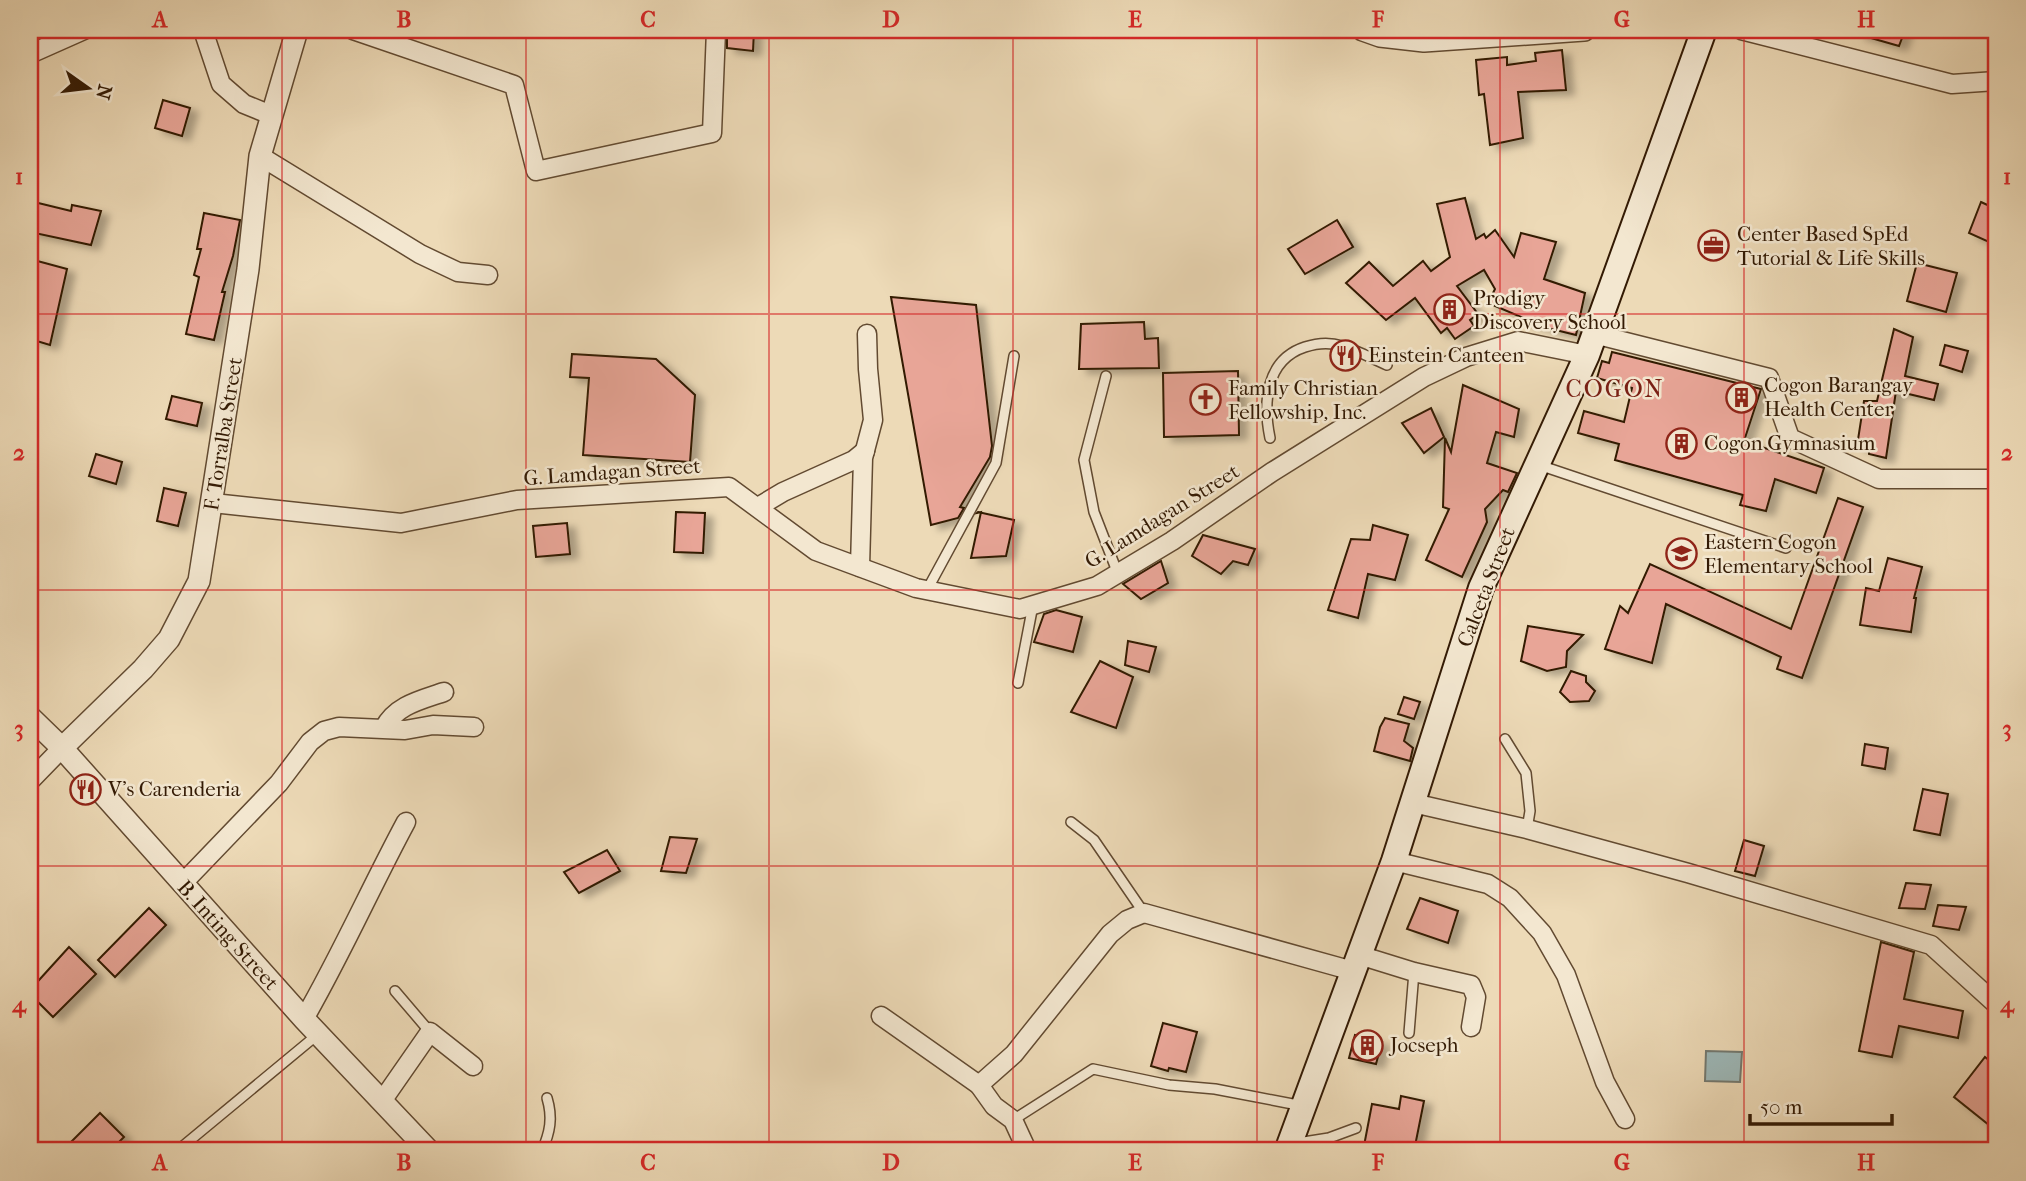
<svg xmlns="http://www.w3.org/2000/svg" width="2026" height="1181" font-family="'IM FELL French Canon',serif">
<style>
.water{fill:#9db8b8;stroke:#737970;stroke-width:2}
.building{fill:#e8a597;stroke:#331a04;stroke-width:2;filter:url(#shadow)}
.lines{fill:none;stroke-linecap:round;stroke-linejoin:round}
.service-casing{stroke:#624a31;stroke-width:12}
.minor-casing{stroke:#624a31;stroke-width:21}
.tertiary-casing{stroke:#624a31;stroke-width:24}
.secondary-casing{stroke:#331a04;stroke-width:28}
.service{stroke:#f3e7d0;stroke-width:9}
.minor{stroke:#f3e7d0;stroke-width:18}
.tertiary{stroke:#f3e7d0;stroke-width:21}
.secondary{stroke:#f3e7d0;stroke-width:24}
.grid{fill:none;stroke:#d62828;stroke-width:2;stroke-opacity:0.55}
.labels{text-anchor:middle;stroke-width:5;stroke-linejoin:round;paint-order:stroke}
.poi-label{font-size:21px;fill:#331a04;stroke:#f3e7d0;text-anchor:start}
.street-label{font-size:21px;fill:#331a04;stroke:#f3e7d0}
.quarter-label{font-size:24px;letter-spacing:2px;fill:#7a1f14;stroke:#f3e7d0}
.neatline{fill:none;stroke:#d62828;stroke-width:2.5}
.grid-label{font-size:23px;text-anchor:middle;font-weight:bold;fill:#d62828}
</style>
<defs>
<filter id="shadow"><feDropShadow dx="8" dy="4.5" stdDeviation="3.5" flood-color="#0004"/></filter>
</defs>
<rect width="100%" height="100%" fill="#eddab7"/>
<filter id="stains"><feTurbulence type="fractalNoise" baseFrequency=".00286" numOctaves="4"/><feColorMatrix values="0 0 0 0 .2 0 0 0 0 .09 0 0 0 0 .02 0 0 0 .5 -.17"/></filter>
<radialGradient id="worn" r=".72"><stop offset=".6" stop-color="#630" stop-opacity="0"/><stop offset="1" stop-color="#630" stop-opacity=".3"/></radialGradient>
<polygon class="water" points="1706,1051 1742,1052 1740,1082 1705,1081"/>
<g class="building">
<polygon points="727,30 754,30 753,51 727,48"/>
<polygon points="1858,30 1905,30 1899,46 1857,34"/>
<polygon points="1562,50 1566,90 1518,92 1523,138 1490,145 1484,94 1479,95 1476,60 1507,57 1507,65 1536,61 1535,53"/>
<polygon points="163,100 190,108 182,136 155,128"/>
<polygon points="1465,198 1476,239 1484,234 1486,238 1495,230 1514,257 1521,233 1556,242 1544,279 1585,293 1576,335 1523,322 1526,319 1488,303 1495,289 1484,270 1457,286 1478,314 1470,320 1474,326 1455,339 1447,328 1441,333 1415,298 1386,320 1346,283 1369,262 1393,286 1423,261 1431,271 1450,257 1437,204"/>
<polygon points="30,201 71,211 72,205 101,211 91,245 30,232"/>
<polygon points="1981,202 1996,209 1996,224 1989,242 1969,233"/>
<polygon points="204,213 240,220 233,256 222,292 225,292 214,340 186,334 199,277 194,275 201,249 197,249"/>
<polygon points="1337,220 1353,247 1305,274 1288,249"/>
<polygon points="30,259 67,269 50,345 30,339"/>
<polygon points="1917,263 1957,273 1946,312 1907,301"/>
<polygon points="891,297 976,305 992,446 990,457 960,507 964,508 958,518 931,525"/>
<polygon points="1144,322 1145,339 1158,338 1159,368 1079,369 1081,324"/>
<polygon points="1894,329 1913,337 1905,376 1938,384 1934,400 1896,391 1886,458 1869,454 1869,447 1857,446 1864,401 1877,401"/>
<polygon points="1945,345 1968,351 1962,372 1940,365"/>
<polygon points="1612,352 1761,389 1744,441 1824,468 1816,493 1775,479 1766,511 1740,505 1743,495 1615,460 1619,444 1578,433 1584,411 1624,422 1632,388 1597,378 1602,361 1609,363"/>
<polygon points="572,354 656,359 695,395 690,462 583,455 589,378 570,377"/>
<polygon points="1238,371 1239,435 1164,437 1163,373"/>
<polygon points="1463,385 1519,409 1514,437 1496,432 1487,463 1517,473 1508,492 1503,490 1485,509 1487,522 1462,577 1426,560 1449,509 1443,507 1445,438 1451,452"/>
<polygon points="172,396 202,403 197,426 166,419"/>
<polygon points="1431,408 1444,437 1424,453 1402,423"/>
<polygon points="96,454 122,462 116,484 89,476"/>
<polygon points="164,488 186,493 178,526 157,521"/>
<polygon points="1838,498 1863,507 1802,678 1777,669 1781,657 1666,604 1652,663 1605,649 1620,606 1628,613 1650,564 1791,629"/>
<polygon points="676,512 705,513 703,553 674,552"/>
<polygon points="978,512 1014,520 1006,556 971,558 981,512 977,513"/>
<polygon points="567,523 570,554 536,557 533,526"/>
<polygon points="1373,525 1408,535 1395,580 1368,574 1358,618 1328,610 1351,539 1370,540"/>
<polygon points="1203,535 1255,549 1248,565 1233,561 1221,574 1192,556"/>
<polygon points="1888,558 1922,567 1914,598 1916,598 1911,632 1860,625 1866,588 1879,591"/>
<polygon points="1161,561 1168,583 1141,599 1123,584"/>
<polygon points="1056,610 1082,617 1073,652 1034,642 1044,614"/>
<polygon points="1528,626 1583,635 1567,651 1566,667 1547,671 1521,661"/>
<polygon points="1128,641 1156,647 1149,672 1125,665"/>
<polygon points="1100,661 1133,677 1116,728 1071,712"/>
<polygon points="1571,671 1586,676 1586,682 1595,691 1589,701 1570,702 1560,692"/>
<polygon points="1404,697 1420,702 1414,719 1398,714"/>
<polygon points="1385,718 1409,724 1404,741 1413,748 1410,761 1374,751 1380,727"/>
<polygon points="1865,744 1888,748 1885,769 1862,765"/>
<polygon points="1923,789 1948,794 1940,835 1914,830"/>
<polygon points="670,837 697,839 686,873 661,871"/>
<polygon points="1744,840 1764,846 1755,876 1735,871"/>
<polygon points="607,850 620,871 579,893 564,872"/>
<polygon points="1906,883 1931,885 1925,909 1899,908"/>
<polygon points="1420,898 1458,911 1448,943 1407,929"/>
<polygon points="1938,905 1966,907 1959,930 1933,926"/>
<polygon points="149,908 166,925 115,977 98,960"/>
<polygon points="1881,942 1914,952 1904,999 1963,1011 1958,1038 1899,1026 1892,1057 1859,1051"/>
<polygon points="69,947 96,974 53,1017 30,994 30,990"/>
<polygon points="1163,1023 1197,1032 1186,1072 1169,1068 1168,1071 1151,1066"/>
<polygon points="1355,1035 1382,1042 1376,1064 1349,1058"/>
<polygon points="1985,1057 1996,1066 1996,1115 1989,1125 1954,1097"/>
<polygon points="1401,1096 1424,1101 1414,1151 1363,1151 1372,1104 1399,1109"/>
<polygon points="100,1113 124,1137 110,1151 62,1151"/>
</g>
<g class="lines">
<defs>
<g id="service">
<polyline points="1106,376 1084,460 1094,512 1118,574"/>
<path d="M1270,438C1263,404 1265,360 1305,347C1317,343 1330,342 1342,346C1357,350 1373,359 1387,365"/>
<polyline points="1539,465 1786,548"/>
<polyline points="927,590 996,463 1014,356"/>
<polyline points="1018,683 1033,605"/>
<polyline points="1505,739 1526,773 1530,811 1527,829"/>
<polyline points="1071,822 1094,840 1144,913"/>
<polyline points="395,991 430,1032"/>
<polyline points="1409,1033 1414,972"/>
<polyline points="1013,1120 1093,1069 1169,1085 1215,1089 1303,1106"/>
<polyline points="1291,1144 1329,1138 1356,1128"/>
<polyline points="177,1151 317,1035"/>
<path d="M542,1151C550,1132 553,1118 547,1098"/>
</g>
<g id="minor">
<polyline points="203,30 221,84 244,104 271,115"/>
<polyline points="353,30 514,85 536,171 712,133 716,30"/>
<polyline points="1741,30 1952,84 1996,81"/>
<polyline points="30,54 84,30"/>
<polyline points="260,156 420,254 458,272 488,275"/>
<polyline points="1594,334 1769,378 1790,438 1879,479 1996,479"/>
<polyline points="213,503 401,523 517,500 729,487 816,551 916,588 1020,609 1097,586 1172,541 1272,472 1424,377 1466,357 1518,341 1587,355"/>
<polyline points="758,507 783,492 854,460 865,451"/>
<polyline points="860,567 863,458 873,420 868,369 867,334"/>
<path d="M384,728C396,705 421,700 444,692"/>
<polyline points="30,781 62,748"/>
<polyline points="1413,803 1527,829 1688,873 1931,945 1996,1004"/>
<polyline points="1394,861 1488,884 1510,898 1542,933 1566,975 1605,1082 1625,1119"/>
<polyline points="182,884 279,783 310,742 324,731 339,727 405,730 433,725 474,727"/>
<polyline points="1359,955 1414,972 1471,985 1476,997 1471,1027"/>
<polyline points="881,1016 979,1085"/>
<path d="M304,1019C341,955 371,887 406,822"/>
<polyline points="382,1101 430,1032 473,1066"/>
<polyline points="1024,1151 1025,1146 1013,1120 994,1106 979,1085 1014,1054 1110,934 1127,920 1144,913 1353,971"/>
</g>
<g id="tertiary">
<polyline points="1363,30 1380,36 1424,41 1584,30"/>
<polyline points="30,717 62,748 304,1019 429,1151"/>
<polyline points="62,748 143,669 169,639 199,581 248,269 260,156 297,30"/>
</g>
<polyline id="secondary" points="1287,1151 1394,861 1481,588 1587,355 1704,30"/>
</defs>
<use href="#service" class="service-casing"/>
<use href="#minor" class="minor-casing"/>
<use href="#tertiary" class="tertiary-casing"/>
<use href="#secondary" class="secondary-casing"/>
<use href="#service" class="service"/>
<use href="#minor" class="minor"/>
<use href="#tertiary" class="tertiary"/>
<use href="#secondary" class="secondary"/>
</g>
<path class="grid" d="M282,30V1151M526,30V1151M769,30V1151M1013,30V1151M1257,30V1151M1500,30V1151M1744,30V1151M30,314H1996M30,590H1996M30,866H1996"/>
<defs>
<symbol id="office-ring" viewBox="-11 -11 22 22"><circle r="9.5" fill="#f3e7d0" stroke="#8f2418" stroke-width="1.5"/><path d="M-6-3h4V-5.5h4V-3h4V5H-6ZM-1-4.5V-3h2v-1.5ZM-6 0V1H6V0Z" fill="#8f2418"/></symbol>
<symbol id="building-ring" viewBox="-11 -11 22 22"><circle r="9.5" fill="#f3e7d0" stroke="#8f2418" stroke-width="1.5"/><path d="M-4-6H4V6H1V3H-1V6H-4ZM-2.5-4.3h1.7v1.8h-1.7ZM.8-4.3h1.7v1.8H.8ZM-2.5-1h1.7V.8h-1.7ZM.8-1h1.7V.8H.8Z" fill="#8f2418"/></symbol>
<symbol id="restaurant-ring" viewBox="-11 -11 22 22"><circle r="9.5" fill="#f3e7d0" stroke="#8f2418" stroke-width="1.5"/><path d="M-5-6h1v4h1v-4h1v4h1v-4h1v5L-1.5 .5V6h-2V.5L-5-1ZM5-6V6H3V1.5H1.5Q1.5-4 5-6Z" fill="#8f2418"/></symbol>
<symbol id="church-ring" viewBox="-11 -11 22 22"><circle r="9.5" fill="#f3e7d0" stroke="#8f2418" stroke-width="1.5"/><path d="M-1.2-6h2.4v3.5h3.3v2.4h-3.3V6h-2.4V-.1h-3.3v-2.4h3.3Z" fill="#8f2418"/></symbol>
<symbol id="school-ring" viewBox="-11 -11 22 22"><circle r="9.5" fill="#f3e7d0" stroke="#8f2418" stroke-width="1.5"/><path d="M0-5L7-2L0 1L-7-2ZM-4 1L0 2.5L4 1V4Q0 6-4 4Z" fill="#8f2418"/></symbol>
</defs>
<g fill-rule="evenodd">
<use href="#office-ring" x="1696" y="228" width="35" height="35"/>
<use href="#building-ring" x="1432" y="292" width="35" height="35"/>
<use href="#restaurant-ring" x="1328" y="338" width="35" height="35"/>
<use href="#building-ring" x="1724" y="380" width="35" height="35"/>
<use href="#church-ring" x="1188" y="382" width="35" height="35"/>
<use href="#building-ring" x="1664" y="426" width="35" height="35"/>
<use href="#school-ring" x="1664" y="536" width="35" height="35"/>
<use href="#restaurant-ring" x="68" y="772" width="35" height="35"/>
<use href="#building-ring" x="1350" y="1028" width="35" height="35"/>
</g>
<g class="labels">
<g class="poi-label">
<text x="1737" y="241">Center Based SpEd<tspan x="1737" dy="24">Tutorial &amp; Life Skills</tspan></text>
<text x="1473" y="305">Prodigy<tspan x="1473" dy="24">Discovery School</tspan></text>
<text x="1368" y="362">Einstein Canteen</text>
<text x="1764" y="392">Cogon Barangay<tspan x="1764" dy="24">Health Center</tspan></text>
<text x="1228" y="395">Family Christian<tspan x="1228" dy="24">Fellowship, Inc.</tspan></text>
<text x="1704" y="450">Cogon Gymnasium</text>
<text x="1704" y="549">Eastern Cogon<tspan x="1704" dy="24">Elementary School</tspan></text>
<text x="108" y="796">V's Carenderia</text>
<text x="1390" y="1052">Jocseph</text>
</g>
<g class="street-label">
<text transform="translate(223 434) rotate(-81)" y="7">F. Torralba Street</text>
<text transform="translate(612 472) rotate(-4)" y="7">G. Lamdagan Street</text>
<text transform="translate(1162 516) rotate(-32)" y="7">G. Lamdagan Street</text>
<text transform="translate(1486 587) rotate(-69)" y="7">Calceta Street</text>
<text transform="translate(228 935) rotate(48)" y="7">B. Inting Street</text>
</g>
<g class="quarter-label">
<text x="1615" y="397">COGON</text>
</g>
</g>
<rect width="2026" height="1181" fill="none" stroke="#eddab7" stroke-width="77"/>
<g transform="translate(88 88) rotate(104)" stroke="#f3e7d0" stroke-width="5" paint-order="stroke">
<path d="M0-5L12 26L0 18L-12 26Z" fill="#331a04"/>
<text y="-10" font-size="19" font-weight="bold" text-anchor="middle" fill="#331a04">N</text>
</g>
<path d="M1750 1114v10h142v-10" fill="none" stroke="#331a04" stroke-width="3.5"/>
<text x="1760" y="1114" font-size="21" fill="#331a04" stroke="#f3e7d0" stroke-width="5" paint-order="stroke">50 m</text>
<rect x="38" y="38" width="1950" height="1104" class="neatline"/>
<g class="grid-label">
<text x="160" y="27">A</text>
<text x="404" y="27">B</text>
<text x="648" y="27">C</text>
<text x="891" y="27">D</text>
<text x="1135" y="27">E</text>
<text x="1378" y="27">F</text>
<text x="1622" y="27">G</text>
<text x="1866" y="27">H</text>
<text x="19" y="184">1</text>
<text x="2007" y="184">1</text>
<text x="19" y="460">2</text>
<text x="2007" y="460">2</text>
<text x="19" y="736">3</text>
<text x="2007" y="736">3</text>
<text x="19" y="1012">4</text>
<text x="2007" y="1012">4</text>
<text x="160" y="1170">A</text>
<text x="404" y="1170">B</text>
<text x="648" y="1170">C</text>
<text x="891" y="1170">D</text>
<text x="1135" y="1170">E</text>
<text x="1378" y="1170">F</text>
<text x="1622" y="1170">G</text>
<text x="1866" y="1170">H</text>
</g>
<rect width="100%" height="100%" filter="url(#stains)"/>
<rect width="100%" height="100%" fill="url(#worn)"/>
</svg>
